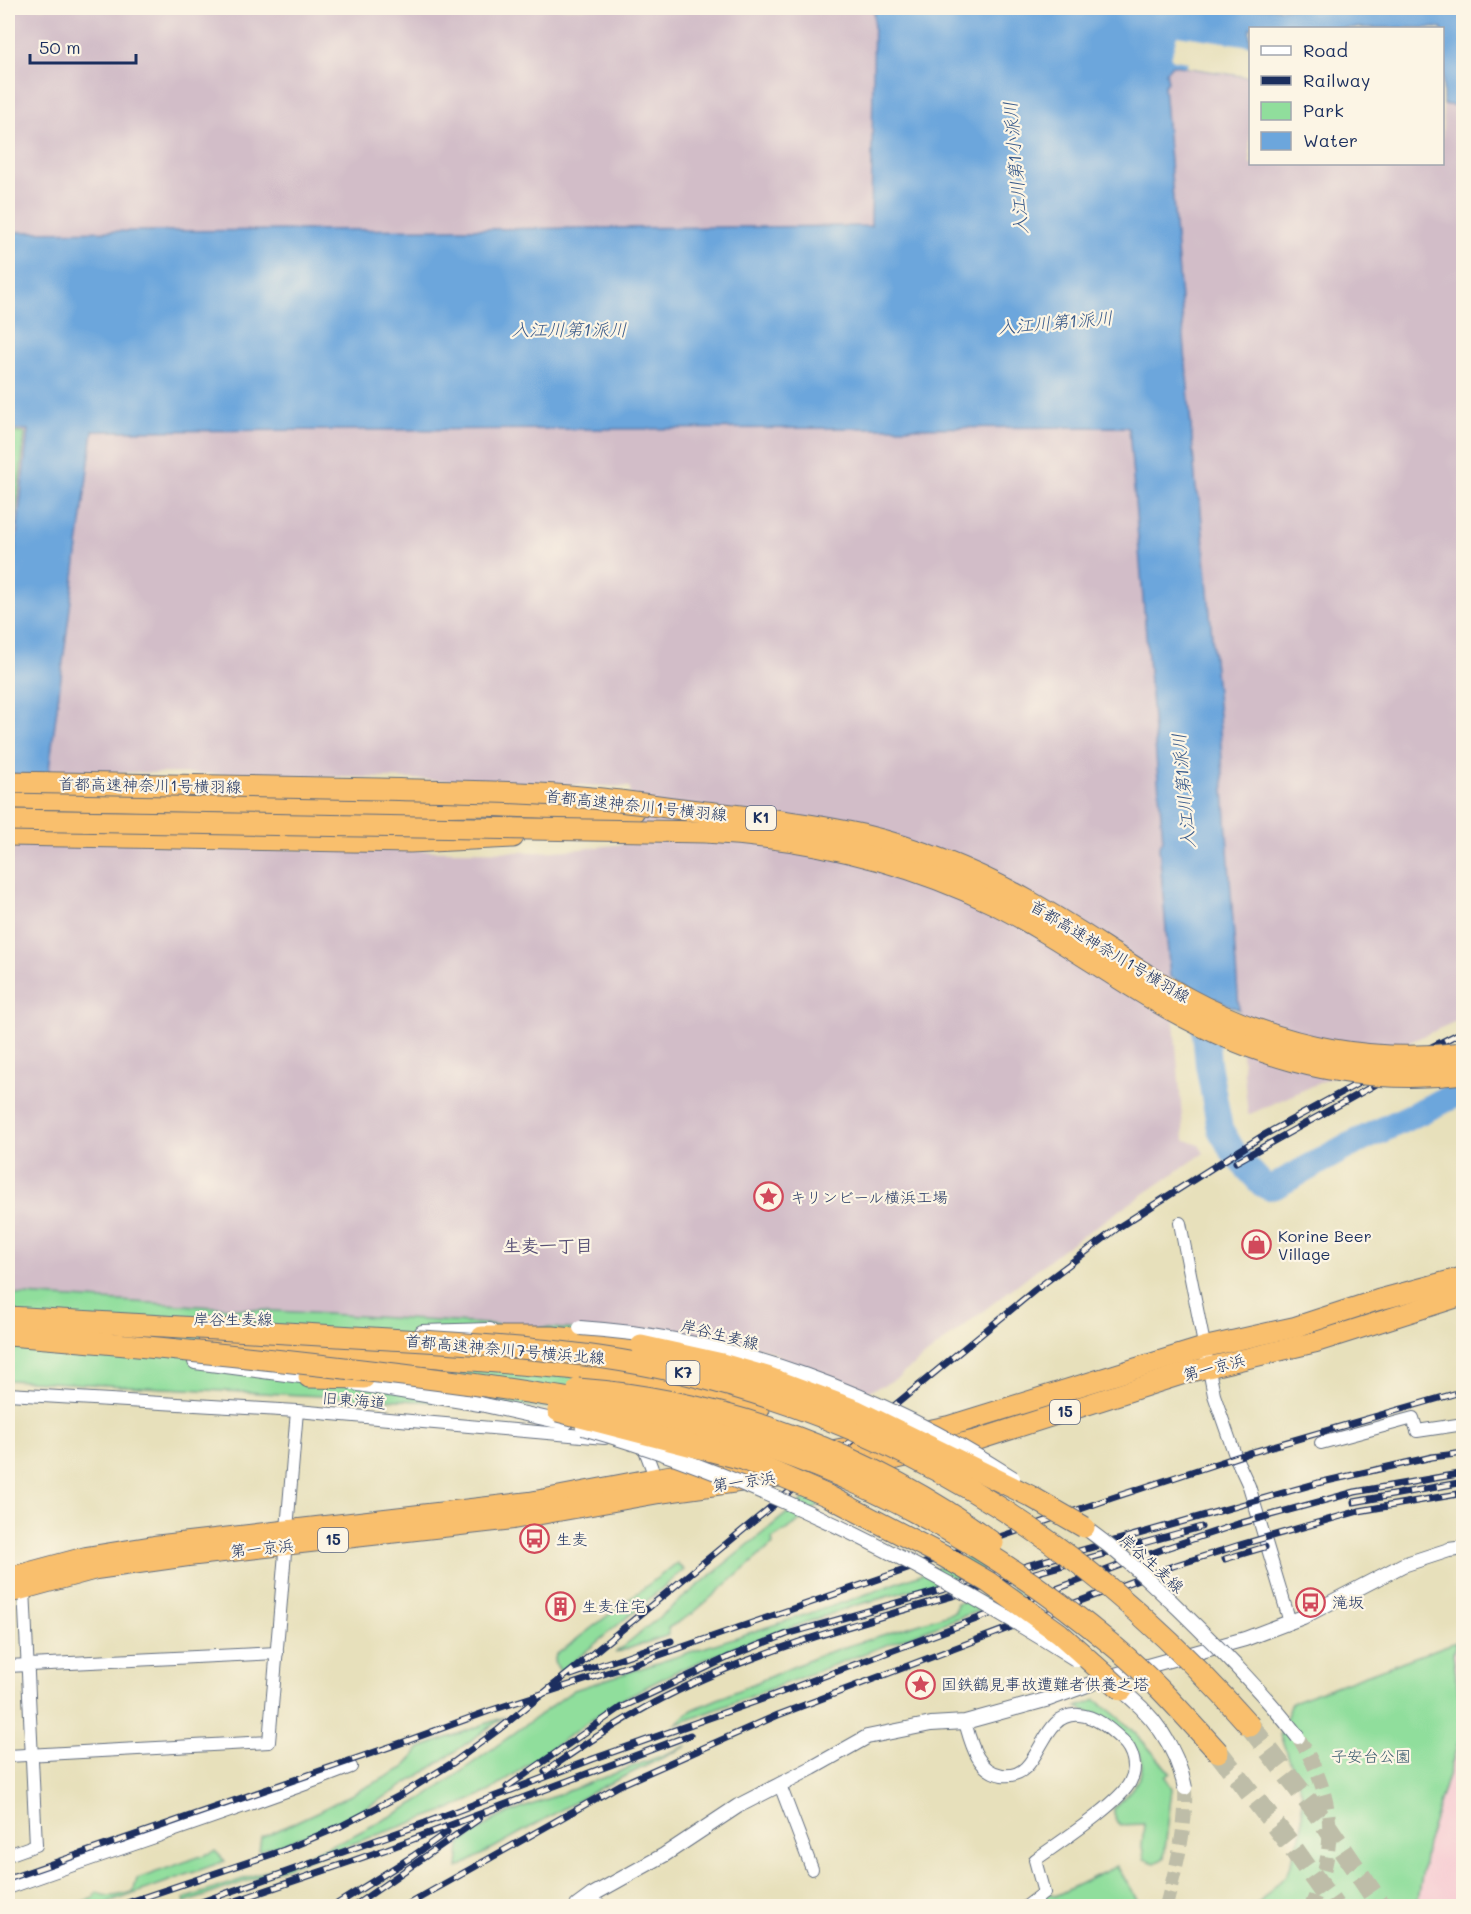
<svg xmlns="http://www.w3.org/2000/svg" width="1471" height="1914" font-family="Mali,'Klee One',sans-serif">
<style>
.built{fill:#f7cfd4}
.industrial{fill:#d2bdc8}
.green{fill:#90de9c;stroke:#56867d;stroke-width:1.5}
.water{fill:#6ca6dc;stroke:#446a9d;stroke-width:1.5}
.pier{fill:#e7e0bb}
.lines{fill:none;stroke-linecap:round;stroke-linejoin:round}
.river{stroke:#6ca6dc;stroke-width:26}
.tertiary-tunnel{stroke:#bebda8;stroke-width:14;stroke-dasharray:14 7;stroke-linecap:butt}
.motorway-tunnel{stroke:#bebda8;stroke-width:21;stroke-dasharray:21 10;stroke-linecap:butt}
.minor-casing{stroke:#626d7f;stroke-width:14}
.tertiary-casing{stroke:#626d7f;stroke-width:16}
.trunk-casing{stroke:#626d7f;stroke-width:22}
.motorway-casing{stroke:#626d7f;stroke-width:23}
.minor{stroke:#fff;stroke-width:12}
.tertiary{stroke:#fff;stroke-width:14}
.trunk{stroke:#f9bf6d;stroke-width:20}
.motorway{stroke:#f9bf6d;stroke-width:21}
.rail-casing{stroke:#1b2f5e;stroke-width:7}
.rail{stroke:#fcf5e5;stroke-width:4.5;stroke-dasharray:14;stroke-linecap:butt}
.tertiary-bridge-casing{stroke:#626d7f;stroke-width:16;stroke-linecap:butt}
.motorway-bridge-casing{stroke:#626d7f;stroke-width:23;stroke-linecap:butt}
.tertiary-bridge{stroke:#fff;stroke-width:14}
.motorway-bridge{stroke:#f9bf6d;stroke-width:21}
.labels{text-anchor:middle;stroke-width:4.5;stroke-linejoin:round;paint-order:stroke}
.shield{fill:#fcf5e5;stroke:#5e6a86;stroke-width:1.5}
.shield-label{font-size:15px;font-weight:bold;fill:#1b2f5e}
.street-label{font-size:16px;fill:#1b2f5e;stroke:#fcf5e5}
.poi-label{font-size:16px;fill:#1b2f5e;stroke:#fcf5e5;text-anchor:start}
.park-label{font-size:16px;fill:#385b6e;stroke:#fcf5e5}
.water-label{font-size:18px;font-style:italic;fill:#37598a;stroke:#fcf5e5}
.neighbourhood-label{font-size:18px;font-weight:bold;fill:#595177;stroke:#fcf5e5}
</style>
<rect width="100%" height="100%" fill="#fcf5e5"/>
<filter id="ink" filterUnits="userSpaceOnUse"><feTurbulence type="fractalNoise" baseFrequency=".0167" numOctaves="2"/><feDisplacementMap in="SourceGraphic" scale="12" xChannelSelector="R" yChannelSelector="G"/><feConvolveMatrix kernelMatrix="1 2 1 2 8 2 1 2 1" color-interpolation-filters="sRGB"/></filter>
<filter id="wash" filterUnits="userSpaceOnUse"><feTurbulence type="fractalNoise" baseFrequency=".008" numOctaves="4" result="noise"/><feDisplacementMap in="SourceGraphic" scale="24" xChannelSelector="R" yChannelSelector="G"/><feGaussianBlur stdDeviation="1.35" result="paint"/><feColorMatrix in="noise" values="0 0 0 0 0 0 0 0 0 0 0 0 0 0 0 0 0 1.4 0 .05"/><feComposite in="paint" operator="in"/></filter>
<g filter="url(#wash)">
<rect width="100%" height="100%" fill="#e7e0bb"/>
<g class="built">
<polygon points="1463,1640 1463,1726 1453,1653 1456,1642"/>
<polygon points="1463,1727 1463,1906 1417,1906 1427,1844"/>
</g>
<g class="industrial">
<polygon points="8,8 874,8 871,226 8,232"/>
<polygon points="1172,65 1250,77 1250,164 1442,164 1443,104 1463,107 1463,1018 1248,1115 1240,1034 1219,716 1200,500 1196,489 1164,86 1168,82 1166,72"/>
<polygon points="1126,427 1129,429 1163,840 1159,848 1184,1139 1199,1145 1204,1153 1063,1249 897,1378 886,1384 863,1393 788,1364 776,1354 763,1349 708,1338 8,1294 8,831 259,849 539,852 581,849 632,843 630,787 386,778 112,772 111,777 48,777 93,431"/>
<polygon points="8,430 28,430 8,616"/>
</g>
<g class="green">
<polygon points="8,432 25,433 9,577 8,577"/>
<polygon points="8,1294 708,1338 711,1416 8,1380"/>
<polygon points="823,1484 836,1491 797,1523 772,1539 773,1544 692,1614 668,1628 669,1635 615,1653"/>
<polygon points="967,1557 986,1569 854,1606 740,1645 675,1672 619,1701 490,1791 453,1808 185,1903 184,1899 278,1867 350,1837 399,1812 427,1796 574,1690 853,1599"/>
<polygon points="677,1563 684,1570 561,1672 554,1662 556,1655"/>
<polygon points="1012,1588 1023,1596 955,1619 675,1725 692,1710 823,1654 955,1612 957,1603"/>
<polygon points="1456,1642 1453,1653 1463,1727 1427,1844 1417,1906 1256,1906 1287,1874 1302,1830 1302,1793 1280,1735 1292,1702"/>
<path d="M1096,1700C1126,1721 1147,1745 1170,1773L1165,1777L1172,1788L1164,1858L1155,1863L1144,1859L1142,1846L1144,1824L1120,1825L1116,1821L1113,1808C1144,1779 1157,1761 1117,1731C1104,1721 1093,1713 1077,1707Z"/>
<path d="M504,1717C444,1760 383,1804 315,1832C297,1839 277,1845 259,1851L261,1838L319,1811L404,1768L420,1748Z"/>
<polygon points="687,1746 600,1788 458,1868 460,1844 497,1818"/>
<path d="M215,1851L225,1861L100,1906H69L94,1898L97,1892C107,1899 122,1895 133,1892L137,1879Z"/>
<polygon points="1117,1866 1141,1906 1027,1906 1044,1893 1055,1896"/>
</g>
<polygon class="water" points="874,8 1463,8 1463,107 1443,104 1442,28 1250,28 1250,77 1172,65 1166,72 1168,82 1164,86 1196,489 1200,500 1219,716 1239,1010 1170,977 1159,847 1163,840 1129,429 1126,427 93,431 48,777 8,775 8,616 28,430 8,430 8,232 871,226"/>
<polygon class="pier" points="1177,35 1250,46 1250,77 1186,67 1188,62 1174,60 1171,58"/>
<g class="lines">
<polyline class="river" points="1198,958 1208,1064 1220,1129 1236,1156 1262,1184 1268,1187 1275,1186 1344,1148 1464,1091"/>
</g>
</g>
<g filter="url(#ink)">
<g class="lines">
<g class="tertiary-tunnel">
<path d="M1298,1737C1334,1794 1340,1844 1311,1906"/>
<path d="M1166,1906C1176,1867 1187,1829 1185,1788"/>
</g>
<g class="motorway-tunnel">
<polyline points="1250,1726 1321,1818 1381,1906"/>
<polyline points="1218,1752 1290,1844 1334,1906"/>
</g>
<defs>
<g id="minor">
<polyline points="1180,1223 1214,1395 1236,1458 1249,1486 1290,1622"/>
<polyline points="8,1394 297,1411 605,1438"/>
<polyline points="642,1442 657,1482"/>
<polyline points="1321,1443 1413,1418 1417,1431 1464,1424"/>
<polyline points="8,1666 277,1653"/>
<path d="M965,1722C971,1743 977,1771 1002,1775C1043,1781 1038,1711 1079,1715C1096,1716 1110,1729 1122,1740C1133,1750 1138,1768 1130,1782C1120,1803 1057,1844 1035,1860L1044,1893L1027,1906"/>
<polyline points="8,1756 269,1742 297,1411"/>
<polyline points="780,1785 812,1869"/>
<polyline points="8,1855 36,1845 24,1588"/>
<path d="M8,1888C122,1847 237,1811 351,1767"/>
<polyline points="592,1895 599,1906"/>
</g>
<g id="tertiary">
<polyline points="422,1332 490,1330"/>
<polyline points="195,1362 316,1378"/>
<polyline points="353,1383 480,1404 566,1423"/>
<polyline points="577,1906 592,1895 664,1855 738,1806 812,1768 867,1737 931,1724 965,1722 1049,1699 1115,1675 1245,1639 1303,1617 1403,1565 1449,1550 1464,1548"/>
</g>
<g id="trunk">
<polyline points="916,1433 949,1426 1205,1347 1295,1327 1378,1300 1464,1277"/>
<polyline points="824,1452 887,1440"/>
<polyline points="8,1578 86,1557 154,1546 530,1502 656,1478 757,1462"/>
<polyline points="8,1593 96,1569 188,1556 513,1519 659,1493 882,1462 977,1440 1189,1372 1316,1342 1464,1295"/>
</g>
<g id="motorway">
<polyline points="8,798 420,806 482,805 634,811"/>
<polyline points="8,835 410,842 513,837"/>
<polyline points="482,1337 553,1337 641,1346"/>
<polyline points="209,1338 567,1368 667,1385 759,1409"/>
<polyline points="309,1377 364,1378"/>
</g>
</defs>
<use href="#minor" class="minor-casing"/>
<use href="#tertiary" class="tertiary-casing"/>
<use href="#trunk" class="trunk-casing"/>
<use href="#motorway" class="motorway-casing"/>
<use href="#minor" class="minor"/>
<use href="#tertiary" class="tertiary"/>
<use href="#trunk" class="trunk"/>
<use href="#motorway" class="motorway"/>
<defs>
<g id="rail">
<polyline points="1236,1162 1380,1082"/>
<polyline points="1354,1502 1464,1482"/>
<polyline points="1225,1559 1265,1547"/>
<polyline points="571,1675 671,1641"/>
<path d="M545,1772C587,1742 630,1714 677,1691C754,1653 838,1629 921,1605C1014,1578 1108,1553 1201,1527"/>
<polyline points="507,1787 620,1708 729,1657 787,1634 1318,1483 1432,1457 1464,1453"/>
<polyline points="8,1879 401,1743 489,1711 625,1667 1112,1498 1249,1453 1464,1391"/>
<polyline points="118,1906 284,1850 341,1826 399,1796 454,1762 498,1730 580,1664 1035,1290 1119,1227 1264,1135 1359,1083 1464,1031"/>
<polyline points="190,1906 425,1823 593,1759 771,1696 1166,1548 1238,1524 1355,1492 1464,1473"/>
<polyline points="221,1906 387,1849 690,1735"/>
<polyline points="334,1906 413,1856 447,1832"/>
<polyline points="354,1906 479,1819"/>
<polyline points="405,1906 620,1785 778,1715 1173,1566 1243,1544 1359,1511 1464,1493"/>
</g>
</defs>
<use href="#rail" class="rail-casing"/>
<use href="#rail" class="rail"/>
<defs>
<g id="tertiary-bridge">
<path d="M580,1328C735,1338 883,1395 1013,1478"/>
<path d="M583,1428C759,1478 924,1563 1077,1660"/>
<path d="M1078,1523C1115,1548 1148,1579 1179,1609C1221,1650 1262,1691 1298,1737"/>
<path d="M1116,1686C1152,1712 1176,1744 1185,1788"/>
</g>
<g id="motorway-bridge">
<path d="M8,782C131,784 255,786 379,789C450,791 521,791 591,798C624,801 657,806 689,810C747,817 805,822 862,835C921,849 977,872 1030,902C1090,936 1145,978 1206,1008C1289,1048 1372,1064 1464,1053"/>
<path d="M8,820L705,832C806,837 902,859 993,903C1045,929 1092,962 1141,992C1240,1054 1346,1088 1464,1073"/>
<path d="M8,1317C135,1324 262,1331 389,1339C489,1345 589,1350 687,1374C914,1430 1097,1551 1250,1726"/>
<path d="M8,1335C140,1345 272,1359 403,1375C530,1391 659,1409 779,1452C902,1496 1016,1564 1116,1648C1153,1679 1185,1716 1218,1752"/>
<polyline points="641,1346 722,1364 767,1377 855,1410 1030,1496 1084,1527"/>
<path d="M578,1389C725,1400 874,1455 993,1543"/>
<polyline points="558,1411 743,1459 828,1496 945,1557 988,1582 1059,1633 1122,1690"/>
</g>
</defs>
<use href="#tertiary-bridge" class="tertiary-bridge-casing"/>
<use href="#motorway-bridge" class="motorway-bridge-casing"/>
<use href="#tertiary-bridge" class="tertiary-bridge"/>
<use href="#motorway-bridge" class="motorway-bridge"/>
</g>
</g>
<defs>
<symbol id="sight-ring" viewBox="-11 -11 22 22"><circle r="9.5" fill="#fcf5e5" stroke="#d1495b" stroke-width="1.5"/><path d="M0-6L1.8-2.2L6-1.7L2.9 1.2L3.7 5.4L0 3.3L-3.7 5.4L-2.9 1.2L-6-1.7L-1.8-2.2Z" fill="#d1495b"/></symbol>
<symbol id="shop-ring" viewBox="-11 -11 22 22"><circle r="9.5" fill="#fcf5e5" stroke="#d1495b" stroke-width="1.5"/><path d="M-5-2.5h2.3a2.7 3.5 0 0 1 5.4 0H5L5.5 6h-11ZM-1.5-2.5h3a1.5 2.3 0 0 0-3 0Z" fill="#d1495b"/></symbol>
<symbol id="bus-ring" viewBox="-11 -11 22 22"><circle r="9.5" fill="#fcf5e5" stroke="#d1495b" stroke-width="1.5"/><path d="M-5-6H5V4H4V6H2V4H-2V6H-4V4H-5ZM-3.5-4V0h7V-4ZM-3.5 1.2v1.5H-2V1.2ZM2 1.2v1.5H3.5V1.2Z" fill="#d1495b"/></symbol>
<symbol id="building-ring" viewBox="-11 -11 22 22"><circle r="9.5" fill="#fcf5e5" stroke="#d1495b" stroke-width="1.5"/><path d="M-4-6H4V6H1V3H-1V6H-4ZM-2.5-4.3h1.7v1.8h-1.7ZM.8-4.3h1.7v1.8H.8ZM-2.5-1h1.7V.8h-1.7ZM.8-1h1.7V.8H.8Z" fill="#d1495b"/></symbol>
</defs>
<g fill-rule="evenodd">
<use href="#sight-ring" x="752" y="1180" width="33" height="33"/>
<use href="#shop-ring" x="1240" y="1228" width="33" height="33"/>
<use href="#bus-ring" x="518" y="1522" width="33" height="33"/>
<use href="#bus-ring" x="1294" y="1586" width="33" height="33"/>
<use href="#building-ring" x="544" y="1590" width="33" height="33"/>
<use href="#sight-ring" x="904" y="1668" width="33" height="33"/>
</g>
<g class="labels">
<g class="shield">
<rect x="746" y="806" width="30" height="24" rx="4.5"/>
<rect x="666.5" y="1361" width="33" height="24" rx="4.5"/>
<rect x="1050" y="1400" width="30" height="24" rx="4.5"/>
<rect x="318" y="1528" width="30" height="24" rx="4.5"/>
</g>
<g class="shield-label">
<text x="761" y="823">K1</text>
<text x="683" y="1378">K7</text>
<text x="1065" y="1417">15</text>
<text x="333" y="1545">15</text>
</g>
<g class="street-label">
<text transform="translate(150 785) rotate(1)" y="6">首都高速神奈川1号横羽線</text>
<text transform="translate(636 805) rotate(6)" y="6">首都高速神奈川1号横羽線</text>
<text transform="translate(1110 951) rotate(31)" y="6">首都高速神奈川1号横羽線</text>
<text x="233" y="1325">岸谷生麦線</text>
<text transform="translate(720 1334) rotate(14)" y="6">岸谷生麦線</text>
<text transform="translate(505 1349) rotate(5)" y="6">首都高速神奈川7号横浜北線</text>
<text transform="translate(1214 1367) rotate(-15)" y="6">第一京浜</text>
<text transform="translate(354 1400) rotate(5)" y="6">旧東海道</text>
<text transform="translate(744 1481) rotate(-8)" y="6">第一京浜</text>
<text transform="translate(262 1548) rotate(-6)" y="6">第一京浜</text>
<text transform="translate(1152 1563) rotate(42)" y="6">岸谷生麦線</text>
</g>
<g class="poi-label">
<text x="790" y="1203">キリンビール横浜工場</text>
<text x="1278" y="1242">Korine Beer<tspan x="1278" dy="18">Village</tspan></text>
<text x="556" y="1545">生麦</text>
<text x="1332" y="1608">滝坂</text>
<text x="582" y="1612">生麦住宅</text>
<text x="941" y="1690">国鉄鶴見事故遭難者供養之塔</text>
</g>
<g class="park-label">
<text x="1371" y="1762">子安台公園</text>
</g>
<g class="water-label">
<text transform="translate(1016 168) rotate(-95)" y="6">入江川第1小派川</text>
<text transform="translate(1055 323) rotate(-5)" y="6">入江川第1派川</text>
<text x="569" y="336">入江川第1派川</text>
<text transform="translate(1184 791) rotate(-95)" y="6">入江川第1派川</text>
</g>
<g class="neighbourhood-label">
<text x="548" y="1252">生麦一丁目</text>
</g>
</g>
<rect width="1471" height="1914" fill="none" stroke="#fcf5e5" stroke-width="30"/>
<rect x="1249" y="27" width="195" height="138" fill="#fcf5e5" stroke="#a2a6af" stroke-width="1.5"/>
<rect x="1261" y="46" width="30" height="9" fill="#ffffff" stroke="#a2a6af" stroke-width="1.5"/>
<text x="1303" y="57" font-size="18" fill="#1b2f5e">Road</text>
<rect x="1261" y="76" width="30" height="9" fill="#1b2f5e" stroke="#a2a6af" stroke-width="1.5"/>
<text x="1303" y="87" font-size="18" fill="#1b2f5e">Railway</text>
<rect x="1261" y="102" width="30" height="18" fill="#90de9c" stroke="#a2a6af" stroke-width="1.5"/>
<text x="1303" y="117" font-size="18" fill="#1b2f5e">Park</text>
<rect x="1261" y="132" width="30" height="18" fill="#6ca6dc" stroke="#a2a6af" stroke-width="1.5"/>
<text x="1303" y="147" font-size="18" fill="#1b2f5e">Water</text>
<path d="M30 54v9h106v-9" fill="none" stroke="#1b2f5e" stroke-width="3"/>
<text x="39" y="54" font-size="18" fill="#1b2f5e" stroke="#fcf5e5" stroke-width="4.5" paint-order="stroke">50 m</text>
</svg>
